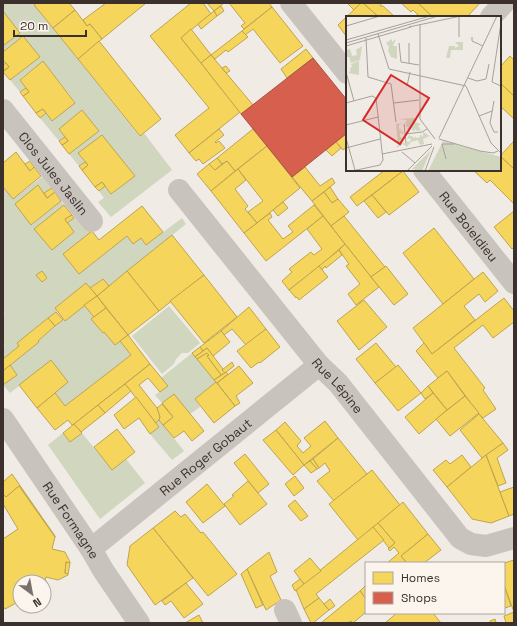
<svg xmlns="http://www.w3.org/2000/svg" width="517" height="626" font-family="'Space Grotesk',sans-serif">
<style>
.green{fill:#d1d6bf;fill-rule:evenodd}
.homes{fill:#f6d55c;stroke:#bea44d}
.shops{fill:#d6604d;stroke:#a85243}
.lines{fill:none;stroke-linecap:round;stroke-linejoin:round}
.minor{stroke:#c9c3be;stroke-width:22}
.labels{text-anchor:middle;stroke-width:4;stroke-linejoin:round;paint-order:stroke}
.street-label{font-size:13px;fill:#3b302b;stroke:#fbf5ee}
.inset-road{fill:none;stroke:#a8a09b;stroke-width:1}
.view{fill:#d62828;fill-opacity:0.15;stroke:#d62828;stroke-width:2}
.inset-edge{fill:none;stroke:#3b302b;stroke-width:2}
</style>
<rect width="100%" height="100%" fill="#f0ebe5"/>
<g class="green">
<polygon points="3,3 33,3 139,136 144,133 172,170 111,217 98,202 104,198 99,191 105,186 112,194 134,175 102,135 78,153 85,162 79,166 69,154 99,131 82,110 59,129 65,137 59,141 40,118 46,113 52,121 75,102 43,61 20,79 26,88 20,92 10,80 40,57 23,36 3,52 3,46 20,33 3,11"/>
<path d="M47,173L56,186L44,193L38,186L15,204L32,225L61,201L64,205L35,229L52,250L74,232L67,223L79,214L92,231L63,254L79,274L127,236L133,244L141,238L146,245L182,218L186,224L109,286L102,279L90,288L86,283L55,308L57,311L56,312L17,343L19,346L3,359V348L5,346L3,344V315L5,314L3,311V187L13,199ZM42,271L47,278L42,282L36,275Z"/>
<polygon points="84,305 94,317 92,319 103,333 104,332 115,345 120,341 131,355 65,406 55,393 68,382 51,361 10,393 3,385 17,375 10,365 39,342 38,341 63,320 65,321"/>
<polygon points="169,306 200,343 188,353 182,353 176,359 174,364 162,374 132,336"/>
<polygon points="192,353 216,382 195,399 200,407 190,414 174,394 162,403 155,395 168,386 161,378"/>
<polygon points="159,420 184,451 172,460 150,434 159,427 156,423"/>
<polygon points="63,433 70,442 82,433 112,470 126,459 145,483 100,519 48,445"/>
</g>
<g class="homes">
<polygon points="37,3 69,3 75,10 53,28 34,5"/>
<polygon points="106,3 146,3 102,39 90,24 87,26 83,20"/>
<polygon points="191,3 203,3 211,14 181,38 240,112 189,153 175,135 209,108 150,36"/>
<polygon points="207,3 224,3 214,11"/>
<polygon points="229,3 269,3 272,7 244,29 241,26 245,23"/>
<polygon points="347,3 361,3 354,10"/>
<polygon points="361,3 363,3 379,17 347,17 347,37 338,25"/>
<polygon points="363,3 382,3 380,6 383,6 395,17 379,17"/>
<polygon points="401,3 418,3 433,17 420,17 413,10 411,12"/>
<polygon points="418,3 480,3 467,17 433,17"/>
<polygon points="221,6 224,11 217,16 214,11"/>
<polygon points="272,7 303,46 280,63 253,29 245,35 242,31"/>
<polygon points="75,10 87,26 90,24 102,39 78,59 53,28"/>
<polygon points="3,11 20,33 3,46"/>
<polygon points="214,11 217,16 201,29 198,24"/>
<polygon points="191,29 211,55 201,63 181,38"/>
<polygon points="242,31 248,37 228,52 226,50 215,59 211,55"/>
<polygon points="23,36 40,57 10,80 3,72 9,67 3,60 3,52"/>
<polygon points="99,41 161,119 140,136 78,59"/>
<polygon points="306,49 313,58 287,78 281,69"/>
<polygon points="211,55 253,105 241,114 201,63"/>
<polygon points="510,56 514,60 514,96 500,83 500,67"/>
<polygon points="43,61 75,103 52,121 43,109 36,113 23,96 29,92 20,80"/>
<polygon points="6,63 9,67 3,71 3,65"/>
<polygon points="226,66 230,71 226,73 222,68"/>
<polygon points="500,83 514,96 514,119 500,106"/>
<polygon points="26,88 29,92 23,96 20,92"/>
<polygon points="43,109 46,113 40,118 36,113"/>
<polygon points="82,110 99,131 69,154 62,145 68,141 59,129"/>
<polygon points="219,129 224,135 215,142 216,143 219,141 225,148 203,164 199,159 196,161 189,153"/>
<polygon points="253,129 267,146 235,171 227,161 222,164 217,158"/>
<polygon points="347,133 347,147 343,150 336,142"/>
<polygon points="102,135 135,176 111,194 102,182 95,187 82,170 88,165 78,153"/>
<polygon points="65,137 68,141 62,145 59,141"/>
<polygon points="514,141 514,169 500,156"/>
<polygon points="336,142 341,148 332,156 326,150"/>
<polygon points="267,146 300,188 257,223 248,212 263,201 238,169"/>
<polygon points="16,152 30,171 34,167 41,176 13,199 3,187 3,163"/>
<polygon points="500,156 514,169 514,201 513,203 490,180 487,183 473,170 500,170"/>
<polygon points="217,158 222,164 215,170 209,164"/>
<polygon points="30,161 34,167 30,171 25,164"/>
<polygon points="227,161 235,171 211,191 197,174 209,164 215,170"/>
<polygon points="85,162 88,165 82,170 79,166"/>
<polygon points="305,167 320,186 332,178 335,183 312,201 292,177"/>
<polygon points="238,169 246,180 235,189 248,206 245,209 257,223 244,233 211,191"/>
<polygon points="385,170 402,170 403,171 357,206 350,197"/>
<polygon points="403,171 419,192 389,215 372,195"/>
<polygon points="102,182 105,186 99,191 95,187"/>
<polygon points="38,185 47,198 55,192 61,201 31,225 15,204"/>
<polygon points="330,187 338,199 332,203 324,192"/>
<polygon points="52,188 55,192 47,198 44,193"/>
<polygon points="324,192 332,203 338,199 349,212 331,226 312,201"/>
<polygon points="372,195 386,212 378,218 364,201"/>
<polygon points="283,202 288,208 278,216 273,210"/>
<polygon points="64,205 72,215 65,219 74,232 52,250 34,229"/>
<polygon points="314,205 323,216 266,261 244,233 270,213 272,217 268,220 283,239 293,232 288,226"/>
<polygon points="142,206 163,232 146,245 141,238 133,244 127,236 79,274 63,254 92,231 99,240"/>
<polygon points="514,211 514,247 512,249 494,227"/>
<polygon points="72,215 74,218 67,223 65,219"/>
<polygon points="323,216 345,244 321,265 289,290 282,281 292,272 289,269 311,252 314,255 322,249 307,229"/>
<polygon points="344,216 385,267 371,277 331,226"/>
<polygon points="434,228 474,279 443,304 403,253"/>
<polygon points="172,235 204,275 159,311 127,271"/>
<polygon points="345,244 379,287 356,305 348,294 360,284 346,266 349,264 339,250"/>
<polygon points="339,250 342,255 326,268 325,266 322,270 319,266"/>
<polygon points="319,266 328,277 299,300 297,297 296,298 289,290"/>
<polygon points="386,266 408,294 394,305 371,277"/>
<polygon points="42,271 47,278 42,282 36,275"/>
<polygon points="127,271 159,311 128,335 97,296"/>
<polygon points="483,272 498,291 485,302 479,294 464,306 475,320 432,354 413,328"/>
<polygon points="204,275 237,317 204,343 170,301"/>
<polygon points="103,279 109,286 97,296 90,288"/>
<polygon points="86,283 97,296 65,321 55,308"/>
<polygon points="97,296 106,308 94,317 84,305"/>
<polygon points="504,298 514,311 514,322 493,338 483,325 454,348 485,388 483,390 496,409 483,418 479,414 447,371 438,378 416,351 424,343 432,354"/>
<polygon points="364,300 387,327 359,350 337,321"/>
<polygon points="249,307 266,329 246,345 232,329 224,335 221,331"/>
<polygon points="106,308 128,335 115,345 104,332 103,333 91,319"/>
<polygon points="56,312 63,320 55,326 48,318"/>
<polygon points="48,318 55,326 38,341 39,342 3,371 3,359 19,346 17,343"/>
<polygon points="266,329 280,347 260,363 259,362 251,368 237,351"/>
<polygon points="221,331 230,342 213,356 207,348 203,351 200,347"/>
<polygon points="128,335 150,364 74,424 72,425 68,420 55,430 37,408 55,393 65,406 131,355 120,341"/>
<polygon points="376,343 396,367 375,383 356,359"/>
<polygon points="200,347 203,351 195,357 192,353"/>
<polygon points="207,348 223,369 222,370 225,373 221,375 207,356 209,355 207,353 197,359 195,357"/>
<polygon points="207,353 209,355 207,356 221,375 214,380 197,359"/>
<polygon points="51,360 68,382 37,408 19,385"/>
<polygon points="232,362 234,366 225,373 222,370"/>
<polygon points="150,364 168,386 160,392 148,378 139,385 157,408 159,412 160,417 159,420 156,423 125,384"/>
<polygon points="10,365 17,375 3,385 3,371"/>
<polygon points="398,365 421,393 398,411 375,383"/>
<polygon points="239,366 253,383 236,396 240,403 235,406 217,383"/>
<polygon points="447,371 465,396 447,410 428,386"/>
<polygon points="226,372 228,374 217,383 214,380"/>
<polygon points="216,382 235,406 214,423 195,399"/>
<polygon points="125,384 131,391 105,413 98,405"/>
<polygon points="428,386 433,393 425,399 421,393"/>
<polygon points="433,393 447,410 419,434 405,417"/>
<polygon points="174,394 204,431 192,441 184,431 174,438 163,425 173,417 162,403"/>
<polygon points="465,396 479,413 450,436 436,419"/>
<polygon points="136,397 159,427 150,434 139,418 124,429 114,415"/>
<polygon points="162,404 173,417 163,425 159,420 160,417 157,408"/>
<polygon points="98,405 105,413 81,432 74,424"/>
<polygon points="479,414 503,443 482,458 460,430"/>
<polygon points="325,421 338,438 304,465 276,430 285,422 301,441 297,446 303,453 311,446 304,438"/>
<polygon points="74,424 82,433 70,442 63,433"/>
<polygon points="117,429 135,452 112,470 94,447"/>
<polygon points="276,430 304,465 293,475 263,440"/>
<polygon points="338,438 367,474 334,501 317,481 330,471 325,463 319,468 313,459"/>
<polygon points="503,443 508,450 497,458 506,483 498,486 486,455"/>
<polygon points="245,454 269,484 258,493 234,463"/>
<polygon points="462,455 471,467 447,487 433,470 446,460 450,464"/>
<polygon points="486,455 509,516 491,523 472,519 447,487"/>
<polygon points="313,459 319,468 317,469 310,461"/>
<polygon points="310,461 317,469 311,473 304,465"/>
<polygon points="372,470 400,505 358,540 329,504"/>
<polygon points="12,474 55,536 55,537 19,486 6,497 3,494 3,482"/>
<polygon points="295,476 304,488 294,496 285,484"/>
<polygon points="248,481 267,504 240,525 224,504 234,496 232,495"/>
<polygon points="207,484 225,506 203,523 186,502"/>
<polygon points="19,486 55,537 52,549 65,552 70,562 70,563 66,562 65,573 68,574 68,575 58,580 46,577 44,584 44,582 20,582 20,601 5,609 3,606 3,539 18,529 3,504 3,494 6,497"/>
<polygon points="514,487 514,514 509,516 500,492"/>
<polygon points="295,500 308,516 301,521 288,506"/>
<polygon points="403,502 428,534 401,556 407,563 387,563 399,553 394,547 390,551 388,549 395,543 378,523"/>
<polygon points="175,511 181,517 185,514 201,533 203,532 237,574 208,596 153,528"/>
<polygon points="378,523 395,543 389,548 373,527"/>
<polygon points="373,527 384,540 316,594 319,598 304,609 296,590"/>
<polygon points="153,528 193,578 155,605 127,565 130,546"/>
<polygon points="428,534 441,550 424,563 407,563 401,556"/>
<polygon points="269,552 277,572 270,576 281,600 266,610 247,569"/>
<polygon points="310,558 321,571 304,584 294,571"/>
<polygon points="514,560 514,612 504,585 504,563"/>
<polygon points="66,562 70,563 68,574 65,573"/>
<polygon points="247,569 263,605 256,608 241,574"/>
<polygon points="300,579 304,584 295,591 292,585"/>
<polygon points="186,583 203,604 184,618 171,601 165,605 162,601"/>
<polygon points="366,585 366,599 360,591"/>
<polygon points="504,585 511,606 505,608 504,605"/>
<polygon points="360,591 366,599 366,612 353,623 351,621 347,623 321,623"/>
<polygon points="319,598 329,610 313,623 311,623 304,609"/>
<polygon points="330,599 335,606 329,610 324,604"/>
<polygon points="514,612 514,623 506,623 504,616"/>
<polygon points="397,613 433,613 441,623 385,623"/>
<polygon points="199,615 203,623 185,623"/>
<polygon points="495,619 496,623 490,623 490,621"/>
</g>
<polygon class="shops" points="313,58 347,100 347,133 292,177 241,114"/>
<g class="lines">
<g class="minor">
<polyline points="291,3 347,73"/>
<polyline points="491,17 504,3"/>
<path id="s1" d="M3,110L92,221"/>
<path id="s2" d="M424,170L514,283"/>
<path id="s3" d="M179,190L319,365L338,383L460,538L471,544L486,546L514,538"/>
<path id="s4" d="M3,419L91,549L103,570L139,623"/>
<path id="s5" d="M91,549L319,365"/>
<polyline points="285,610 291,623"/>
</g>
</g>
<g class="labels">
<g class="street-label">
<text dy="5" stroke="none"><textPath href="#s1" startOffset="81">Clos Jules Jaslin</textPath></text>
<text dy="5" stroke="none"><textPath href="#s2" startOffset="72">Rue Boieldieu</textPath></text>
<text dy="5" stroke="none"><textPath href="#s3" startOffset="252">Rue Lépine</textPath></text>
<text dy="5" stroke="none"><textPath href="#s5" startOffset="147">Rue Roger Gobaut</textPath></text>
<text dy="5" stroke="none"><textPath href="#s4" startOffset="122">Rue Formagne</textPath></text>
</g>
</g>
<g transform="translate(346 16)">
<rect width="155" height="155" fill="#f0ebe5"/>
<path d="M46,23V26L50,23L47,30H51V43L45,41L42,35L43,31L40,27ZM109,26H117V34H105L104,42H100L103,30H109V32L113,30ZM16,30L14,44L5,47L3,41H0V34L4,33L6,40L11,39L10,34ZM13,45V59L2,57L5,54L3,52L6,51L5,48ZM71,102L69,106L75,108L72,110L75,114L78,112L75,114L71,115L68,112L69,115H67L65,112L63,116V113H59L63,112L59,110L62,107L58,109L61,104L51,103ZM56,107L53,109V113L56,114L53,116L57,115V118L54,117V121L57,122L54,124L58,123L55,128L65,125L64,122L61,123L63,119L69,122V119L70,122L74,121V118L77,121V116L84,120L77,123L78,128L74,129L72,124L65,126L61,131L57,128L50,132L52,129L50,108ZM97,125L155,141V155H82ZM85,134L76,155L66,153Z" fill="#d1d6bf"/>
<path class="inset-road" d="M155,7L146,66L155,70M74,8V103L89,123M0,10L34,0M63,11L115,0M32,18L43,53L120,70L145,127L155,137M113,21V0M126,21V25L137,30M20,22L22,61L45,68L50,106M0,24L84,0M0,27L92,0M53,27L55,46L73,49M0,30L65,11M63,47V27M0,56L8,85M122,62L131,65L140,63L143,48M61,70L64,56M148,85L144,107L148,116H152M0,87L26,80L30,82L37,144L34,149L6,155M48,87L73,84M133,100L146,95M58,108L60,127M0,109L32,101M59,118L76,116L81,113M0,122L9,154M93,122L151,0M93,123L134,135L147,137L152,135M0,132L34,123M56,136L69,147M36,138L86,128M100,143L96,128H109M61,155L86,130M79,155L88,131"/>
<path class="view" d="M45,59L83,82L54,128L17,104Z"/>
<rect width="155" height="155" class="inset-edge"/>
</g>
<rect width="517" height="626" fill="none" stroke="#3b302b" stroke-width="8"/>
<rect x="365" y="562" width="140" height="52" fill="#fbf5ee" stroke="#aea6a0"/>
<rect x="373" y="572" width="20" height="12" fill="#f6d55c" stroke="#aea6a0"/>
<text x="401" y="582" font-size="12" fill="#3b302b">Homes</text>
<rect x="373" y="592" width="20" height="12" fill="#d6604d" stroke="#aea6a0"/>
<text x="401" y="602" font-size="12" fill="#3b302b">Shops</text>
<g transform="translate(32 594) rotate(148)"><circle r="19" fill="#fbf5ee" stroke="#aea6a0"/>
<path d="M0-3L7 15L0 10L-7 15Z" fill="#7a716c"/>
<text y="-6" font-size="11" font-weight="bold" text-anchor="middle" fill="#3b302b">N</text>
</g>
<path d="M14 30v6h72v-6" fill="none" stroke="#3b302b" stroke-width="2"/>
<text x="20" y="30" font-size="12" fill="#3b302b" stroke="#fbf5ee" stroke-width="3" paint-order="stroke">20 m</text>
</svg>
